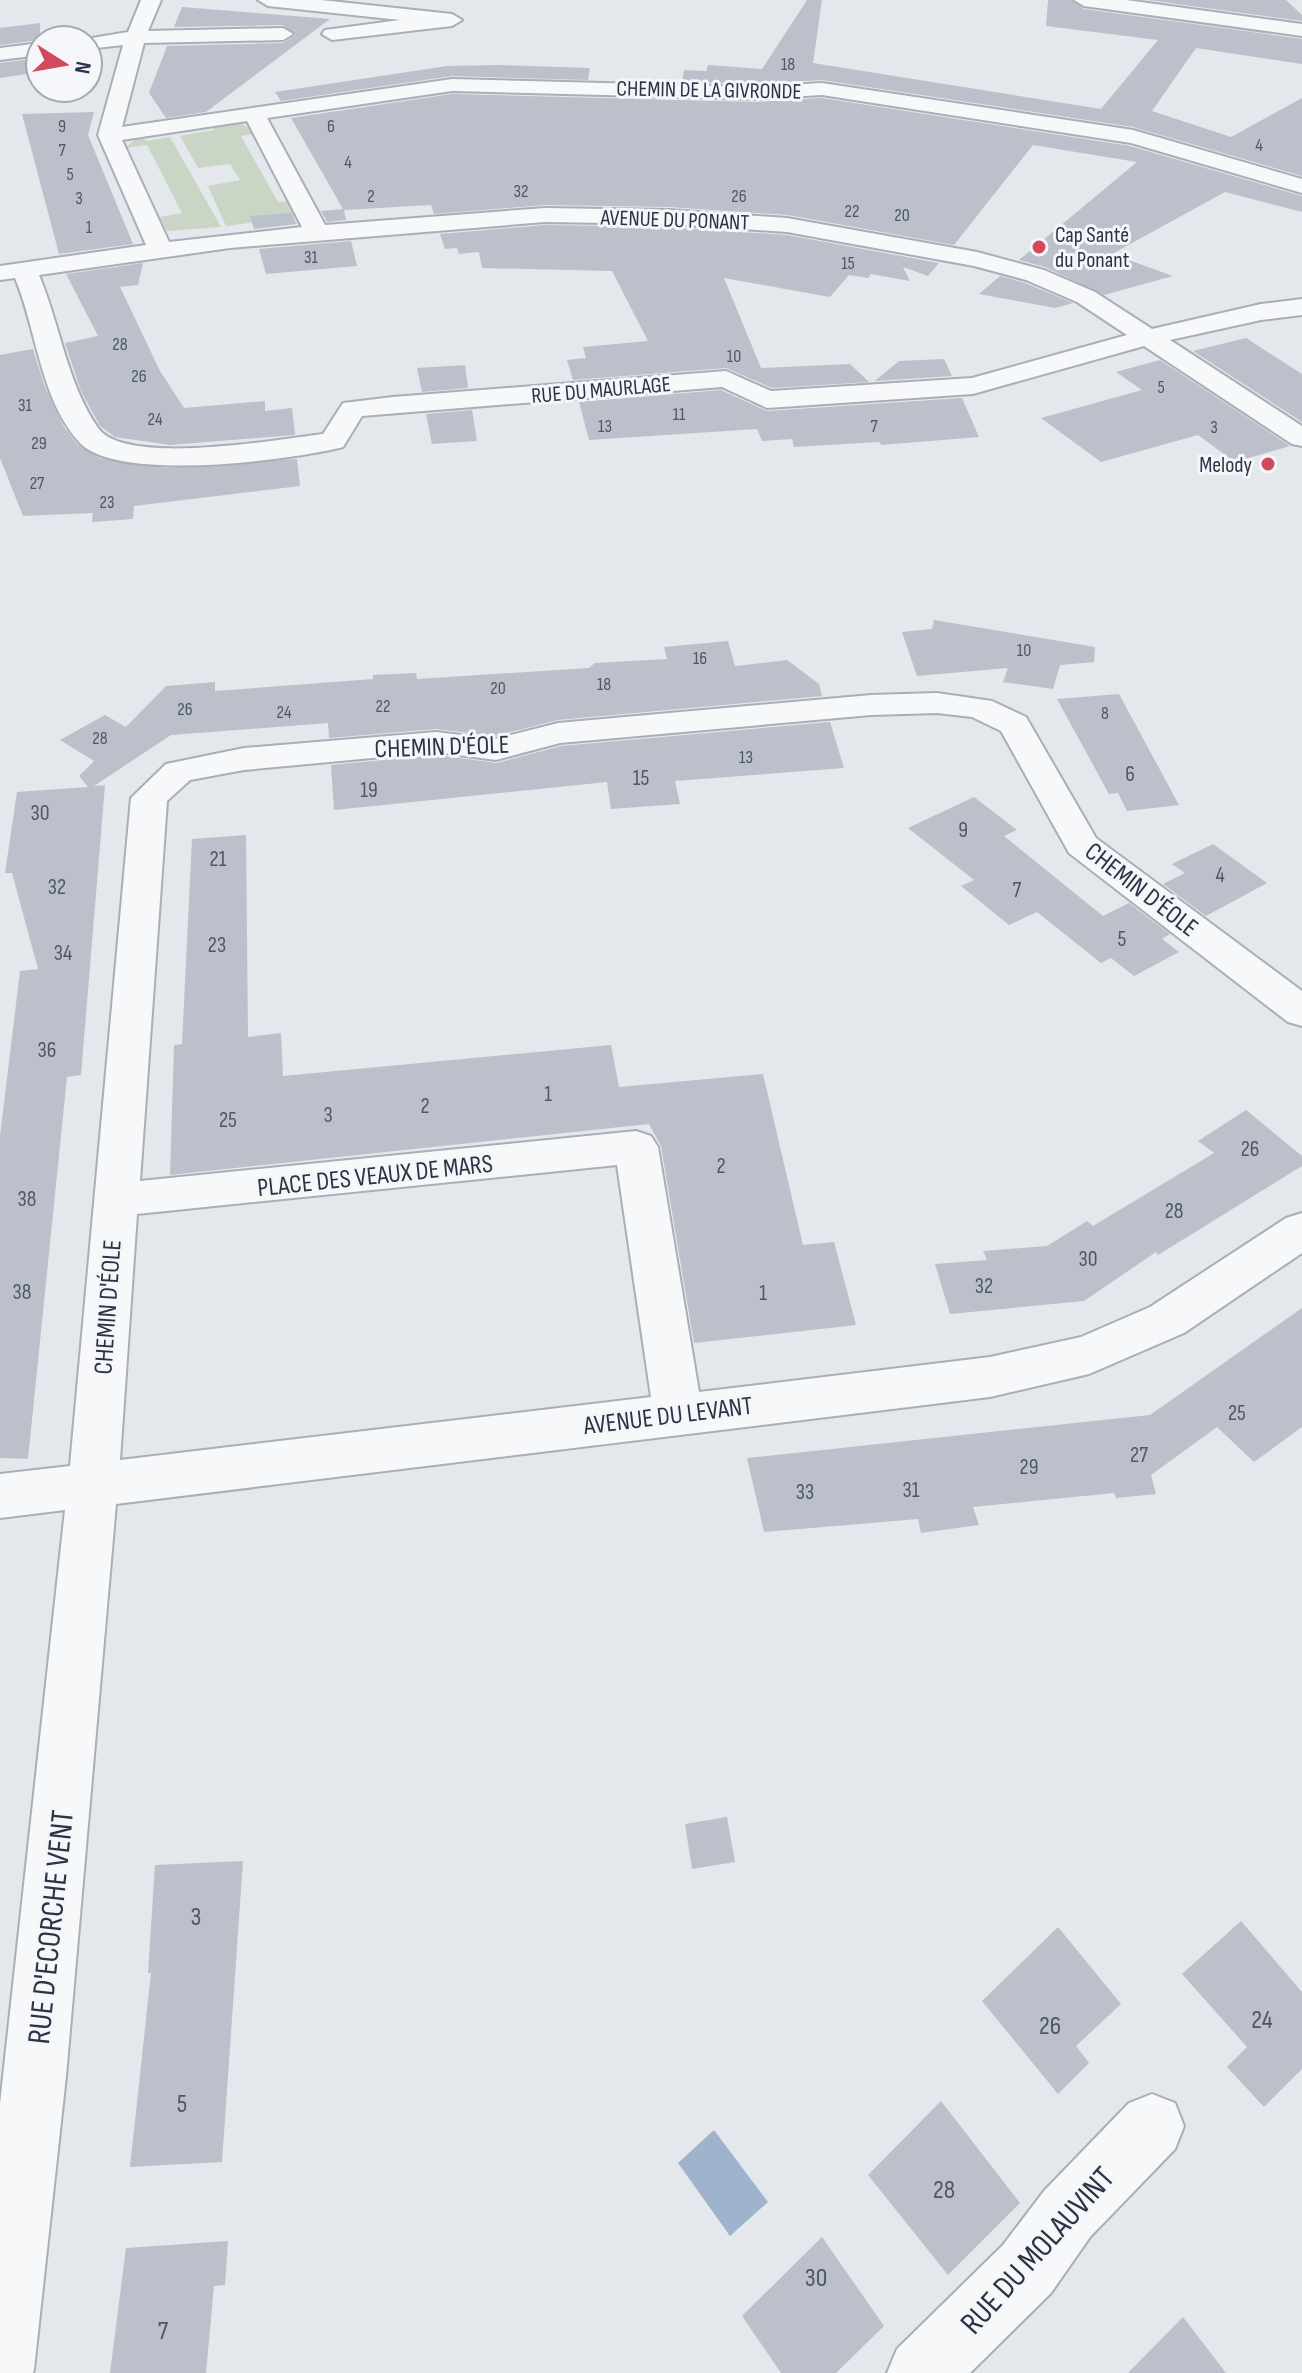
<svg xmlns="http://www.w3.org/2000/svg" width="1302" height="2373" font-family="'Sofia Sans Condensed',sans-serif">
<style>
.green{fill:#c9d6c5}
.water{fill:#9fb4cc}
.building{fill:#bbc0ca}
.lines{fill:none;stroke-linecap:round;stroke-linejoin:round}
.minor-casing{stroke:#a9aeb7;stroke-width:4}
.minor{fill:#f7f8fa;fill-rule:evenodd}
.poi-dot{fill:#d1495b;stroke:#f4f6f9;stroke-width:3}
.labels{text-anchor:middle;stroke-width:6;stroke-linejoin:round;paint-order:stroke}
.far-number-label{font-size:18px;fill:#4f5766}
.far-street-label{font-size:22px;fill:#2b3445;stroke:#f4f6f9}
.far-poi-label{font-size:22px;fill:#2b3445;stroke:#f4f6f9;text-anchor:start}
.number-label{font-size:22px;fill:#4f5766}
.street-label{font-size:26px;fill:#2b3445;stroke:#f4f6f9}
.near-number-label{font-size:26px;fill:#4f5766}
.near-street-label{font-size:32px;fill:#2b3445;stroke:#f4f6f9}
</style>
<rect width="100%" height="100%" fill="#e4e7ec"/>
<g class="green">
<polygon points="227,122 241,124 261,133 241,136 278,202 299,200 308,215 226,226 208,186 240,180 230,164 198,168 180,136 214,130 210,124"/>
<polygon points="141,135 146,141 170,137 221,227 167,231 160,217 182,213 147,145 125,148"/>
</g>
<polygon class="water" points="714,2130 768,2202 730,2236 678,2163"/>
<g class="building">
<polygon points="807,0 822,0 813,63 1101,109 1158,40 1046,26 1048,0 1071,0 1084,9 1302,39 1302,64 1196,48 1152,111 1231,137 1302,98 1302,176 1133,127 822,80 755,84 682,82 684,70 706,71 708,65 762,69"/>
<polygon points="1148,0 1286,0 1302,15 1302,21"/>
<polygon points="182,7 330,19 206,112 166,118 149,93 167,46 283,43 296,35 283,25 174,27"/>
<polygon points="40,23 40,40 0,45 0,28"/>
<polygon points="40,58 40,72 0,78 0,63"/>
<polygon points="498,65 590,68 588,80 452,76 281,101 275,92 447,66"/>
<polygon points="452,94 755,102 822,98 1130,146 1302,196 1302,212 1225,192 1112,254 1173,276 1104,295 1045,267 1019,260 1137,162 1033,145 954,245 788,215 669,207 545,205 434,214 431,205 344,210 346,220 327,222 321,211 343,209 291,118"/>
<polygon points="94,112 88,135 133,244 59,254 22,114"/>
<polygon points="291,213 297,224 254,229 250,216"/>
<polygon points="545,225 669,227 787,235 939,263 928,276 903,267 910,281 871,274 868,278 849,275 830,297 724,278 761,368 850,364 869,382 772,388 726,368 573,380 567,360 586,358 583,347 648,341 612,271 482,268 479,252 459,254 457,248 445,249 440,234"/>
<polygon points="351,241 357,266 266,274 259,249"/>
<polygon points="143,263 138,285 120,287 160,371 184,408 265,401 265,411 292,408 295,435 170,445 115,437 100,426 81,391 65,343 98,336 66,274"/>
<polygon points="1000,276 1025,283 1073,303 1055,308 979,294"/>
<polygon points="1246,338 1302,374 1302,422 1193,351"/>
<polygon points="33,349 45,387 64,427 78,445 99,458 166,468 297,459 300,486 134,506 133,519 92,522 93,513 23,516 0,458 0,355"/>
<polygon points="944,359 952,376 875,381 899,361"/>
<polygon points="1160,360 1290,446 1235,462 1198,435 1101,462 1041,418 1142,390 1116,372"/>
<polygon points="465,365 468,388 422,392 417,368"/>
<polygon points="721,390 767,411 962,398 979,437 881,445 880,442 794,447 792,439 762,441 757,429 589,440 579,402"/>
<polygon points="472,410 477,441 432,444 426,414"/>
<polygon points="934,620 1095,647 1094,662 1060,665 1053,689 1003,682 1008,668 917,676 902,632 932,629"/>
<polygon points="728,641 735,666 787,660 819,684 822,696 558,720 495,736 436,729 329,738 328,723 171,735 94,786 105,785 81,1075 67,1077 28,1459 0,1458 0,1136 20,971 38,969 12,873 5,873 17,792 88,787 79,776 94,761 60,740 105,715 126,727 166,686 215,682 215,691 373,679 373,675 416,673 417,679 589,668 595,663 667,659 664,647"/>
<polygon points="1119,694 1179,805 1127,811 1118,793 1109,794 1057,699"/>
<polygon points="830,722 844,768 675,781 680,804 611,809 607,782 334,810 331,765 436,755 497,763 561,746"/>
<polygon points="974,797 1017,830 1004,836 1103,916 1129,903 1170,934 1162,939 1179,952 1134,976 1111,958 1101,963 1037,912 1009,925 961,886 974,880 908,828"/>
<polygon points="246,835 248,1037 281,1033 283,1076 611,1045 619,1087 763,1074 803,1245 834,1242 856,1325 694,1343 661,1146 649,1124 170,1175 174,1045 182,1044 192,839"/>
<polygon points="1213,844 1267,883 1206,916 1163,884 1185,873 1172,864"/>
<polygon points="1246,1110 1302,1156 1302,1166 1158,1255 1156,1252 1084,1301 950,1314 935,1264 987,1260 983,1251 1047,1246 1087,1221 1093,1226 1214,1153 1198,1141"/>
<polygon points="1302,1308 1302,1427 1254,1462 1217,1427 1151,1475 1156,1494 1116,1498 1114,1493 973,1507 979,1525 921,1533 918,1519 764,1532 747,1458 1150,1415"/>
<polygon points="727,1817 735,1862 692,1869 685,1824"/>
<polygon points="243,1861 222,2162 130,2167 151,1973 148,1973 155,1865"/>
<polygon points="1241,1921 1302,1992 1302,2069 1264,2107 1227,2067 1247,2047 1182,1974"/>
<polygon points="1058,1927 1121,2004 1076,2046 1089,2063 1058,2094 982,2001"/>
<polygon points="941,2101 1020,2203 948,2275 868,2175"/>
<polygon points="822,2237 884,2326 836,2373 781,2373 742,2316"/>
<polygon points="228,2241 225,2285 214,2286 206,2373 110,2373 126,2248"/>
<polygon points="1183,2317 1226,2373 1128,2373"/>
</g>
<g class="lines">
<defs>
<g id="minor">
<path d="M141,0H161L148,31L283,28L293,34L283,40L144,43L122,127L452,79L755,87L822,83L1133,130L1302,179V193L1131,143L822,95L755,99L452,91L267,118L325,225L545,208L669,210L787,218L977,252L1044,270L1095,292L1152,329L1261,304L1302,299V315L1261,320L1170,340L1302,426V446L1292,444L1144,346L973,394L767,408L722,387L362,416L343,447C292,460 118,483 80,443C40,400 37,330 15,278L0,280V266L146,245L98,135L123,45L88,49V40H80L128,32ZM247,121L302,227L169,242L122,140ZM545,222L669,224L787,232L974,266L1026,280L1077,302L1127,335L972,378L771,391L726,371L393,397L343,403L323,434C280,439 125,467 98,428C67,383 60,325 39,275L230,248Z"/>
<polygon points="258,0 321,0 452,14 462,20 452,26 332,40 322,34 325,30 400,20 268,6"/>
<polygon points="1074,0 1126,0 1302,24 1302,36 1084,6"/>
<polygon points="40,43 40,55 0,60 0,48"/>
<path d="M937,693L992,701L1026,717L1096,838L1302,991V1026L1288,1022L1069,853L1001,731L972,717L937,713L871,715L560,743L496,760L436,752L244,770L190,780L167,801L140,1181L636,1131L651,1136L658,1147L699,1392L990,1357L1081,1337L1150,1307L1286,1218L1302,1213V1253L1184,1333L1089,1374L990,1397L116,1504L66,2076L34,2369L33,2373H0V2104L65,1510L0,1518V1474L70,1466L131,798L166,764L244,748L436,732L495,739L558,723L871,695ZM617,1165L651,1397L120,1460L137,1214Z"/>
<polygon points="1152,2094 1175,2103 1184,2126 1175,2149 1090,2237 1051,2293 970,2373 887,2373 897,2349 1003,2245 1044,2191 1129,2103"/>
</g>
</defs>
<use href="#minor" class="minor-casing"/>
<use href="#minor" class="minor"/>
</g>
<g class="poi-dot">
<circle cx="1039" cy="247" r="8"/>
<circle cx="1268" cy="464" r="8"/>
</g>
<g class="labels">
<g class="far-number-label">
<text x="788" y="70">18</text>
<text x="62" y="132">9</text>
<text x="331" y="132">6</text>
<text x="1259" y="151">4</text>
<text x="62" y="156">7</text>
<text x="348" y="168">4</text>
<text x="70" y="180">5</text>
<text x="521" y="197">32</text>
<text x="371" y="202">2</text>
<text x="739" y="202">26</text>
<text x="79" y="204">3</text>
<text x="852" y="217">22</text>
<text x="902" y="221">20</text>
<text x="89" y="233">1</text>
<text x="311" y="263">31</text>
<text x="848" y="269">15</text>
<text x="120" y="350">28</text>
<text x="734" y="362">10</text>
<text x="139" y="382">26</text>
<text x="1161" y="393">5</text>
<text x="25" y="411">31</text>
<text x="679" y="420">11</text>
<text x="155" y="425">24</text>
<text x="605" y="432">13</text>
<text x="874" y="432">7</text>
<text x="1214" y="433">3</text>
<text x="39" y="449">29</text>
<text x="37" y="489">27</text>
<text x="107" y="508">23</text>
<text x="1024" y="656">10</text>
<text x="700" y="664">16</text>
<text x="604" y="690">18</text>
<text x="498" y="694">20</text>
<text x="383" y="712">22</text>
<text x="185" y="715">26</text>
<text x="284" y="718">24</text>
<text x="1105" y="719">8</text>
<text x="100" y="744">28</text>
<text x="746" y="763">13</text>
</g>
<g class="far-street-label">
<text transform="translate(709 89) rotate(1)" y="8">CHEMIN DE LA GIVRONDE</text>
<text transform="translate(675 219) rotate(2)" y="8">AVENUE DU PONANT</text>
<text transform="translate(601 389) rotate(-5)" y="8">RUE DU MAURLAGE</text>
</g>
<g class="far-poi-label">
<text x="1055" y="242">Cap Santé<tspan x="1055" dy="25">du Ponant</tspan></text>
<text x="1252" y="472" text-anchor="end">Melody</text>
</g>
<g class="number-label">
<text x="1130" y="781">6</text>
<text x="641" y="785">15</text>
<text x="369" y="797">19</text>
<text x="40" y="820">30</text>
<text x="963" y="837">9</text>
<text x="218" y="866">21</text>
<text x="1220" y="882">4</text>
<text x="57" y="894">32</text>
<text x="1017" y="897">7</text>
<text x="1122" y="946">5</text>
<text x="217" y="952">23</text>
<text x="63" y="960">34</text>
<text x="47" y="1057">36</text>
<text x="548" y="1101">1</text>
<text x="425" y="1113">2</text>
<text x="328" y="1122">3</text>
<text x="228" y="1127">25</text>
<text x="1250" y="1156">26</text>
<text x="721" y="1173">2</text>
<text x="27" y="1206">38</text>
<text x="1174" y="1218">28</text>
<text x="1088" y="1266">30</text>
<text x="984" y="1293">32</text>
<text x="22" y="1299">38</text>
<text x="763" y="1300">1</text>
<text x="1237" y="1420">25</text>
<text x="1139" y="1462">27</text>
<text x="1029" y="1474">29</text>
<text x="911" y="1497">31</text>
<text x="805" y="1499">33</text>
</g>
<g class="street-label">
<text transform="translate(442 746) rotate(-2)" y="9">CHEMIN D'ÉOLE</text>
<text transform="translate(1142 889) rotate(38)" y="9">CHEMIN D'ÉOLE</text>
<text transform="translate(375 1175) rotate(-6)" y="9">PLACE DES VEAUX DE MARS</text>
<text transform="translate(107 1307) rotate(-86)" y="9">CHEMIN D'ÉOLE</text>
<text transform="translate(668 1415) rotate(-7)" y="9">AVENUE DU LEVANT</text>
</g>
<g class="near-number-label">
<text x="196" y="1925">3</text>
<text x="1262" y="2028">24</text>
<text x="1050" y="2034">26</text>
<text x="182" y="2112">5</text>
<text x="944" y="2198">28</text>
<text x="816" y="2286">30</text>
<text x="163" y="2339">7</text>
</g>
<g class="near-street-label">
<text transform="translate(50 1927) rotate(-84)" y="11">RUE D'ECORCHE VENT</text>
<text transform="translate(1037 2250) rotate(-48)" y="11">RUE DU MOLAUVINT</text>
</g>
</g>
<g transform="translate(64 64) rotate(101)"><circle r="38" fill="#f4f6f9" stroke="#a4a8b1" stroke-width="2"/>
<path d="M0-6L14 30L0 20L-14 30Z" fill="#d1495b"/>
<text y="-12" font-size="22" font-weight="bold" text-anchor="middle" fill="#2b3445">N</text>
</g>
</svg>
